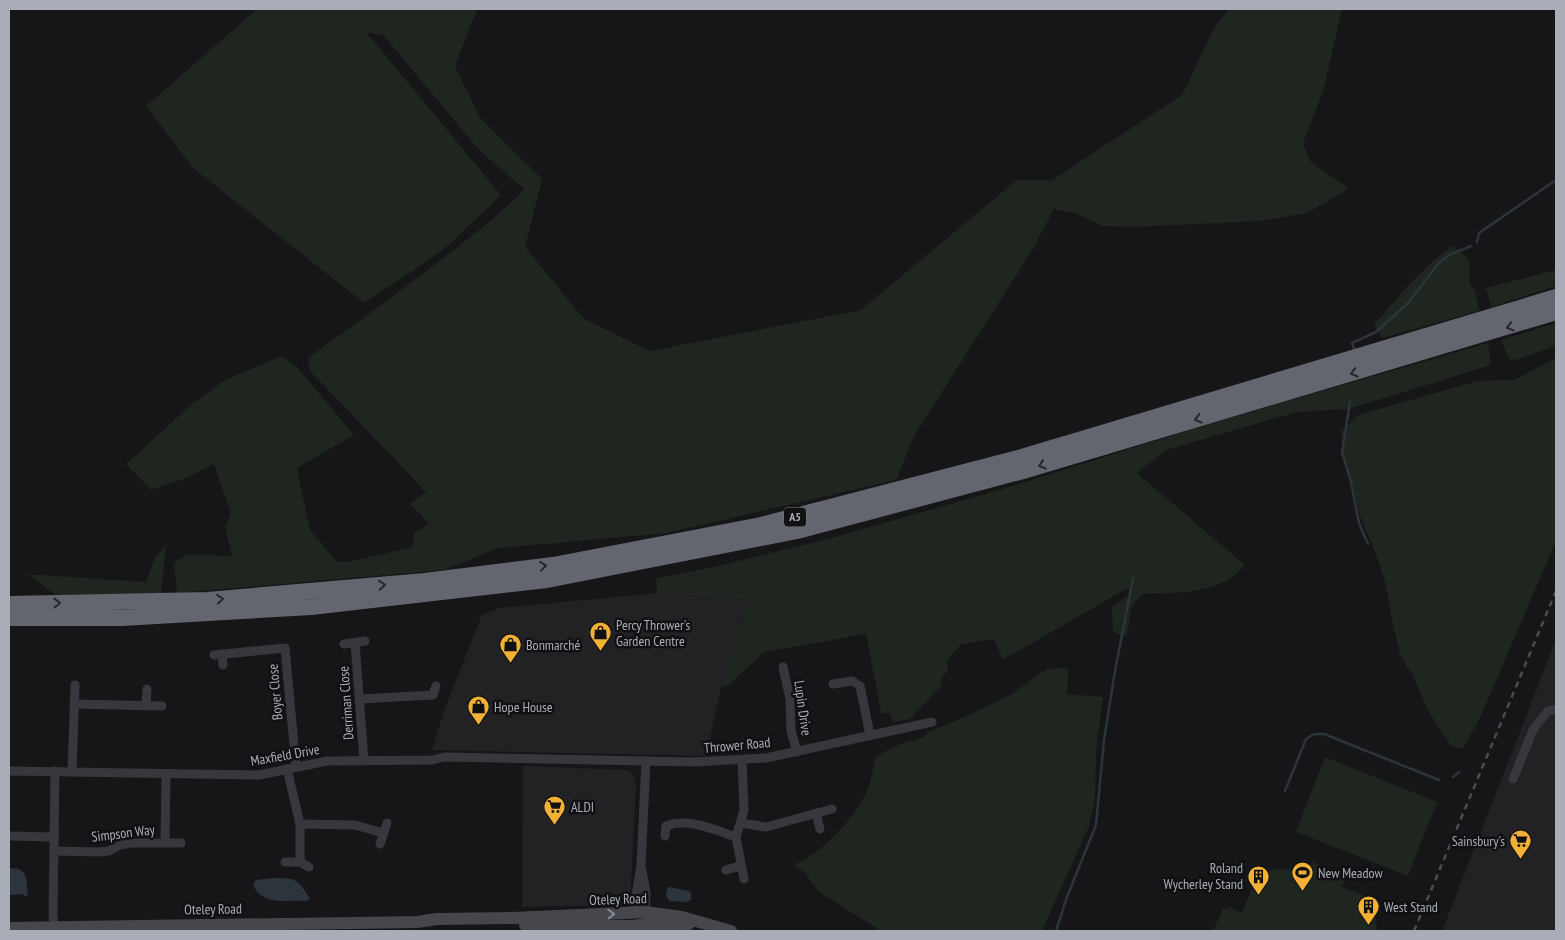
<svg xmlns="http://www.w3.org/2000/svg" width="1565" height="940" font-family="'PT Sans Narrow',sans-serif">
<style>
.built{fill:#222225}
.green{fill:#1e261f}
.water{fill:#2c353c}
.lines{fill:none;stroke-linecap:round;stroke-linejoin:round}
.stream{stroke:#2c353c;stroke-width:2.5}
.street{stroke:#37383d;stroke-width:9}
.secondary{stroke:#45474d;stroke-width:12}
.highway{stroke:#63666e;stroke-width:16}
.rail{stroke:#4a4c52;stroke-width:2.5;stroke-dasharray:6 5;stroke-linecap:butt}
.oneway{stroke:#26262a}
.oneway2{stroke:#858993}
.labels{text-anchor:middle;stroke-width:5;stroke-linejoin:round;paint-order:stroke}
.shield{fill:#111113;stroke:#7b7e86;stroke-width:1}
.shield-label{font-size:12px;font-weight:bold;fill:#a8adb8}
.poi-label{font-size:14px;fill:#a8adb8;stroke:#111113;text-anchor:start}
.street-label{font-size:14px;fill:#a8adb8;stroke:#111113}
</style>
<rect width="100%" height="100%" fill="#161618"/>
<g class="built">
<polygon points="657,593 748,599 721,688 706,756 432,750 445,708 482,615 499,608"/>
<polygon points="1556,639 1556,931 1442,931 1536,691"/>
<polygon points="523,766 628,770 633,774 636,781 631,888 626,905 522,907"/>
</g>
<g class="green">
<path d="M257,9H477L455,66L480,118L542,179L525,247L584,319L650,351L861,310L1017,180H1052L1182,95L1214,28L1229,9H1342L1323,92L1303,143L1310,161L1349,189L1307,213L1259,221L1135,227L1102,226L1075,213L1054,209L1033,249L914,436L896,480L666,533L499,548L444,570L177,593L174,563L187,554L232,556L225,527L231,514L214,464L184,479L151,490L126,464L193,403L225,380L282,356L297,367L354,435L297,468L310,530L337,562H348L412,547L415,532L429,524L410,504L426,492L310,371L308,358C350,328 392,297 434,265C465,241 497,218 524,189L479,150L384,36L366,32L501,195L451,243L429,260L364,303L193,168L146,106Z"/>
<path d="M1453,246L1469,260L1470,285L1475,290L1479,311L1382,338L1374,325C1398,297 1422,267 1453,246Z"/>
<polygon points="1556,270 1556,286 1491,307 1486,288"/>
<polygon points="1556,323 1556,346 1515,360 1509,359 1501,340"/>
<path d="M1488,343L1491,365L1349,409L1297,412L1166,450L1137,473L1245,565C1221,594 1178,593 1143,594C1140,597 1136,600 1134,603C1128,611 1131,626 1126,636L1113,632L1112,606L1134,592L1126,589L1003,660L994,639L961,644L947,661L948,670L941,679L942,685L910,719L894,722L889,713H881L866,634L764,652L730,684L721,688L748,599L657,593L656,578L710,568L839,536L1013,486L1199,427Z"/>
<polygon points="1556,358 1556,541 1481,716 1463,748 1457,748 1451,746 1429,712 1411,671 1407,667 1400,654 1393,625 1385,582 1377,557 1360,516 1352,481 1343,457 1342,431 1358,415 1478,381 1514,380"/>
<polygon points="166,545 161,594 56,595 28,575 41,575 146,582 155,558"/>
<path d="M1068,668L1067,694L1103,697L1096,751L1095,800L1089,826L1042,931H881L818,891L805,873L793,865C821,855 856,817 867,790C872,779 873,767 876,756L900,744L924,737L928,732L958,720L1010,695L1047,669Z"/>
<polygon points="1325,757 1437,802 1408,876 1296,832"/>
<path d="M1312,862L1346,876L1342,887L1367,897L1365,902C1373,909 1378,917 1376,928L1381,931H1213L1223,908L1227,909L1228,906L1242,913L1256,878L1259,879C1269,869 1277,867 1290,871L1292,867L1307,873Z"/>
</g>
<g class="water">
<path d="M9,868C29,868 26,879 28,895L25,896L22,894L9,895Z"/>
<path d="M274,878C296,878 298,879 310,899L307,901C289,900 260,906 253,884L256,880Z"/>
<polygon points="669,887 689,891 691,893 691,900 686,902 669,901 666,895 667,889"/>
</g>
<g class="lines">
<g class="stream">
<polyline points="1477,242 1479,233 1556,180"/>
<polyline points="1355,351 1352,343 1376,332 1408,303 1438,264 1449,255 1471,246"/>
<polyline points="1350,402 1342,452 1351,482 1359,523 1368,544"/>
<polyline points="1453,777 1459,772"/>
<polyline points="1285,791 1306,739 1314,734 1324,734 1439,780"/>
<polyline points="1056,931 1067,897 1096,825 1104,740 1115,671 1133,578"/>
</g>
<g class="street">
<polyline points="355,643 364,761"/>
<polyline points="344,644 365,641"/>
<polyline points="222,654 223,665"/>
<polyline points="214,655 285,648 296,767"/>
<polyline points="783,667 790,699 791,731 797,752"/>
<polyline points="833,684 852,681 860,686 870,735"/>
<polyline points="360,699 433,695 436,686"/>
<polyline points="74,704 162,706"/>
<polyline points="146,705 147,689"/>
<polyline points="742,760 744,810 736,837 744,879"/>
<polyline points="287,769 300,824 300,862"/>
<polyline points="9,771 259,775 327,761 432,760 444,757 694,762 766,758 932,722"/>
<polyline points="72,772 75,685"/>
<polyline points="1513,779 1534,728 1548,711 1556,709"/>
<polyline points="816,813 820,829"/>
<polyline points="741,823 766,827 832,809"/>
<polyline points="300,824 355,825 383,833"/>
<polyline points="9,836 54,837"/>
<path d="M665,836L666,826C687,817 715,830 736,837"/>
<polyline points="165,842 166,774"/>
<polyline points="380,844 387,823"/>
<polyline points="54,851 99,852 109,851 120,845 131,843 181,843"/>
<polyline points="285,862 300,862 309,867"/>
<polyline points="726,870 740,866"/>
<polyline points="642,871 646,892 645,912"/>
<polyline points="633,913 641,865 646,761"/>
<polyline points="54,928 53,915 55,771"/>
</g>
<g class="secondary">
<polyline points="525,925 633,926 646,924 689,924"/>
<polyline points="9,928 417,922 437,919 513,918 645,912 682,917 731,931"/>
</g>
<g class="highway">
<polyline points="9,604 207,600 425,581 553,565 761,525 1022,457 1556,297"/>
<polyline points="9,618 122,618 311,607 547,580 797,531 1023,471 1556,312"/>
</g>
<polyline class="rail" points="1414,931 1556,591"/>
</g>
<defs><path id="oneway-chevron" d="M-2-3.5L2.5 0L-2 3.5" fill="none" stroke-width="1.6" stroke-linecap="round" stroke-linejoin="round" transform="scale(1.25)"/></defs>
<g class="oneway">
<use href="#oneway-chevron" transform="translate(1510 327) rotate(164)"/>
<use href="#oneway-chevron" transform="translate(1354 373) rotate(164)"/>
<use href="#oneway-chevron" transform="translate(1198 419) rotate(164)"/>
<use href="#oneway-chevron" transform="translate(1042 465) rotate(164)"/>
<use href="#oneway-chevron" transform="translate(543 566) rotate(-7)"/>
<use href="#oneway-chevron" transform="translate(382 585) rotate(-5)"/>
<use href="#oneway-chevron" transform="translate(220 599) rotate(-5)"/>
<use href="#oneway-chevron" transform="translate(57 603) rotate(-1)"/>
</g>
<use class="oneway2" href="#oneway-chevron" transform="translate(611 914) rotate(-2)"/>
<defs>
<symbol id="shop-pin" viewBox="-11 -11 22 30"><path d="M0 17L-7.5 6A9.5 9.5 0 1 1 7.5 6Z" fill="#f2b134" stroke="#111113"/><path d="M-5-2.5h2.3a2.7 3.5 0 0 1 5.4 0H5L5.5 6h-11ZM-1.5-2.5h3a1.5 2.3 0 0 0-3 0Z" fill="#111"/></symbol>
<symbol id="supermarket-pin" viewBox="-11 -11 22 30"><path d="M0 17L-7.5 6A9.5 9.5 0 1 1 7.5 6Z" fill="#f2b134" stroke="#111113"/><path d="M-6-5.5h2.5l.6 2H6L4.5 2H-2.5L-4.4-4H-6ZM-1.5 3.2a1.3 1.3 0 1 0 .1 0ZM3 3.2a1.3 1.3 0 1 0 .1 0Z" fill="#111"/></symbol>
<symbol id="stadium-pin" viewBox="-11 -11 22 30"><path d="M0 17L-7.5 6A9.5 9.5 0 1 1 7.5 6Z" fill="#f2b134" stroke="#111113"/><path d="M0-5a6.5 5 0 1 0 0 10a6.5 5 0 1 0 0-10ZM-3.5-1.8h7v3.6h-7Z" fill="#111"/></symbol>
<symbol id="building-pin" viewBox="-11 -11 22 30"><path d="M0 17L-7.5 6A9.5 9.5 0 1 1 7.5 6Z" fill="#f2b134" stroke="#111113"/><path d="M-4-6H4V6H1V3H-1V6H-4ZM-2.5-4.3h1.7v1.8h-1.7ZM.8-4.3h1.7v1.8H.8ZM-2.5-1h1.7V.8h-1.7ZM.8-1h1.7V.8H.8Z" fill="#111"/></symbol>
</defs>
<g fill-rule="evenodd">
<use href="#shop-pin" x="588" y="620" width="25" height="34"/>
<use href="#shop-pin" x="498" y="632" width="25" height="34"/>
<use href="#shop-pin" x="466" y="694" width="25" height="34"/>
<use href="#supermarket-pin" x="542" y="794" width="25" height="34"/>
<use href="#supermarket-pin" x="1508" y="828" width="25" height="34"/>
<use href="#stadium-pin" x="1290" y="860" width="25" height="34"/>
<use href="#building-pin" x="1246" y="864" width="25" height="34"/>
<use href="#building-pin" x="1356" y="894" width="25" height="34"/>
</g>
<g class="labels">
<rect class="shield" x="784" y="507.5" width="22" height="19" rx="4"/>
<g class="shield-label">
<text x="795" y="521">A5</text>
</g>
<g class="poi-label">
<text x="616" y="630">Percy Thrower's<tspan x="616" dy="16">Garden Centre</tspan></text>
<text x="526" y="650">Bonmarché</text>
<text x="494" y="712">Hope House</text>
<text x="571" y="812">ALDI</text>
<text x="1505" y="846" text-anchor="end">Sainsbury's</text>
<text x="1243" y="873" text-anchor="end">Roland<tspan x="1243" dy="16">Wycherley Stand</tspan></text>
<text x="1318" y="878">New Meadow</text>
<text x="1384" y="912">West Stand</text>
</g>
<g class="street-label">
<text transform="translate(275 692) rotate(-95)" y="5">Boyer Close</text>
<text transform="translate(346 703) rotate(-94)" y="5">Derriman Close</text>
<text transform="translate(803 708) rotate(82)" y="5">Lupin Drive</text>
<text transform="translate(737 745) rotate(-5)" y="5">Thrower Road</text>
<text transform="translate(285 755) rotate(-10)" y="5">Maxfield Drive</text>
<text transform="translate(123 833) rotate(-7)" y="5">Simpson Way</text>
<text transform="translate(618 899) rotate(-2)" y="5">Oteley Road</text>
<text transform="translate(213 909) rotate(-1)" y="5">Oteley Road</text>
</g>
</g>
<rect width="1565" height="940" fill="none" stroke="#a8adb8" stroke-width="20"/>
</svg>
